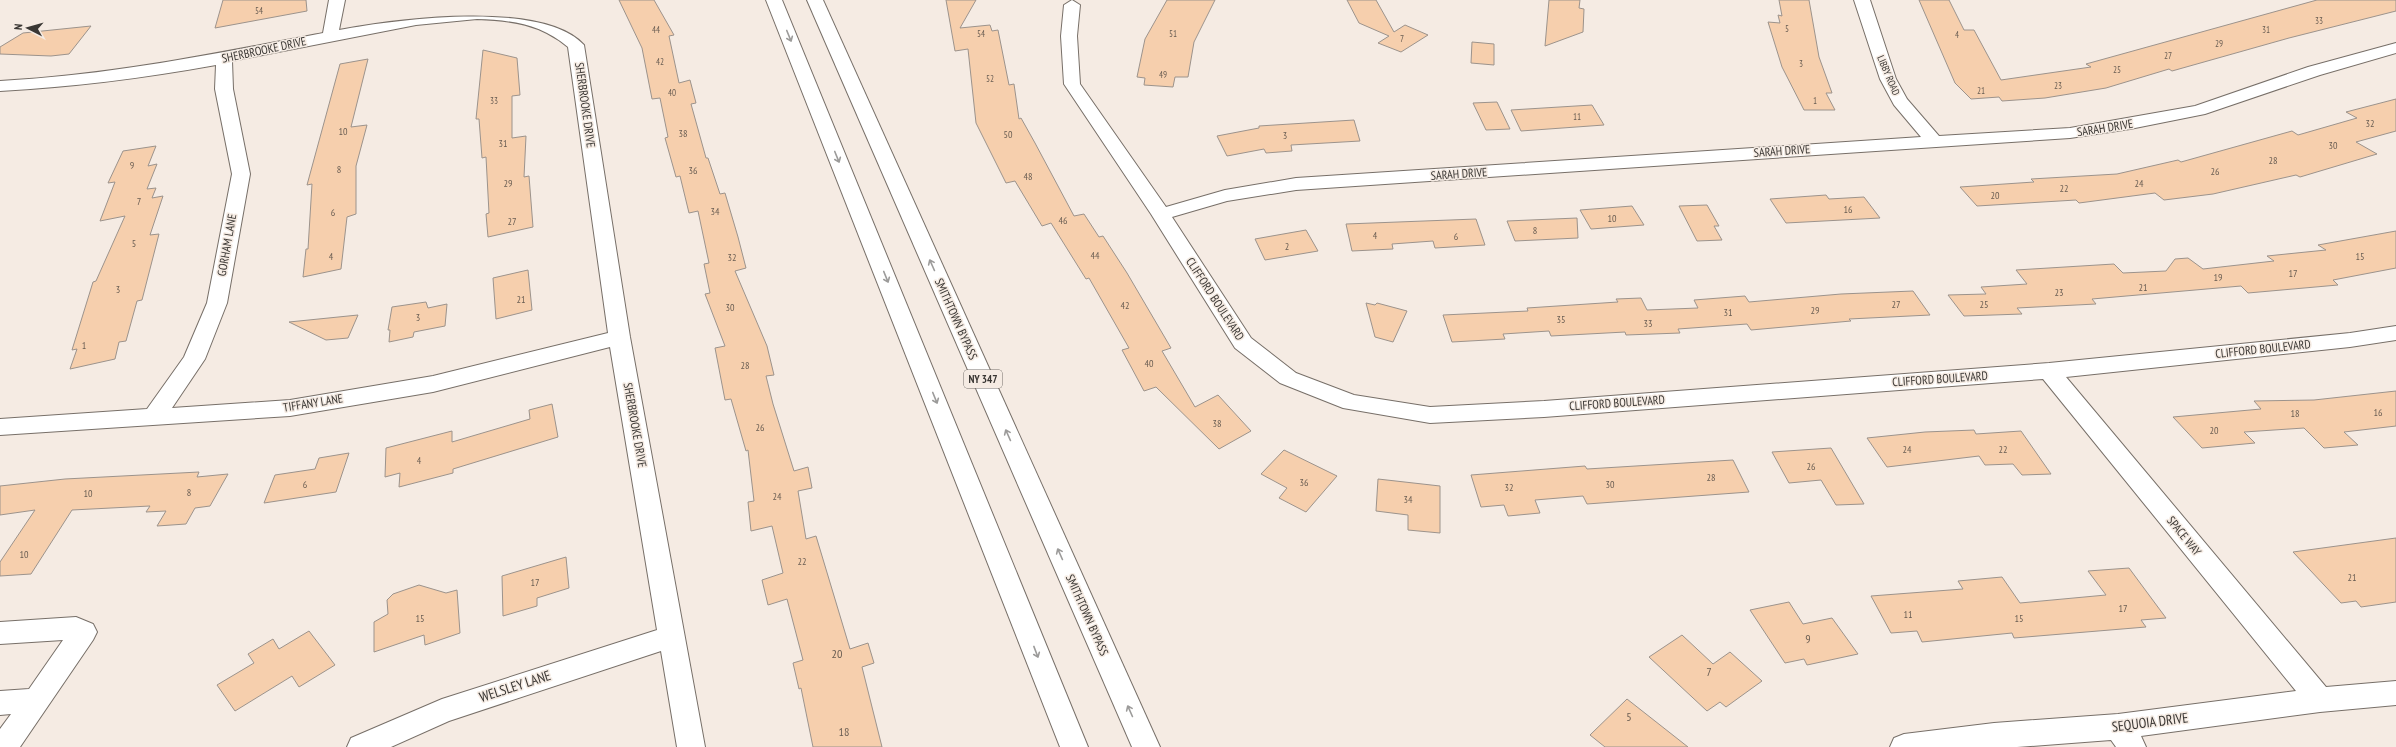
<svg xmlns="http://www.w3.org/2000/svg" width="2396" height="747" font-family="'PT Sans Narrow',sans-serif">
<style>
.building{fill:#f6cfad;stroke:#9c938c}
.lines{fill:none;stroke-linecap:round;stroke-linejoin:round}
.minor-casing{stroke:#776f68;stroke-width:2}
.highway-casing{stroke:#776f68;stroke-width:2}
.minor{fill:#fff;fill-rule:evenodd}
.highway{fill:#fff;fill-rule:evenodd}
.oneway{stroke:#9c9b9a}
.labels{text-anchor:middle;stroke-width:3;stroke-linejoin:round;paint-order:stroke}
.far-number-label{font-size:9px;fill:#695d52}
.far-street-label{font-size:10px;fill:#3a3734;stroke:#f5ebe3}
.number-label{font-size:10px;fill:#695d52}
.shield{fill:#f5ebe3;stroke:#726d68;stroke-width:1}
.shield-label{font-size:11px;font-weight:bold;fill:#3a3734}
.street-label{font-size:12px;fill:#3a3734;stroke:#f5ebe3}
.near-number-label{font-size:12px;fill:#695d52}
.near-street-label{font-size:14px;fill:#3a3734;stroke:#f5ebe3}
</style>
<rect width="100%" height="100%" fill="#f5ebe3"/>
<g class="building">
<polygon points="223,0 306,0 307,11 215,28"/>
<polygon points="619,0 654,0 674,35 669,36 679,83 690,80 696,103 691,104 706,158 708,158 720,194 725,193 738,237 746,268 735,271 767,346 774,375 766,376 773,404 794,471 808,467 812,488 798,491 806,539 816,536 850,649 868,643 874,663 862,667 882,747 813,747 801,688 799,689 793,663 803,660 787,599 768,605 762,580 783,573 772,526 751,531 748,502 754,501 748,450 746,451 731,399 725,400 715,348 725,346 705,294 710,293 704,264 709,263 698,211 689,213 680,176 676,177 665,138 668,137 660,98 652,99 642,48"/>
<polygon points="946,0 976,0 960,28 990,25 992,31 998,30 1009,85 1014,84 1019,119 1021,118 1035,143 1074,216 1084,214 1099,237 1103,236 1127,273 1171,348 1162,351 1195,407 1218,395 1251,431 1219,449 1156,387 1144,391 1122,350 1129,348 1089,278 1086,279 1051,223 1042,226 1015,181 1006,183 976,123 968,49 955,51"/>
<polygon points="1167,0 1215,0 1194,42 1188,77 1175,77 1173,87 1144,85 1145,78 1137,77 1145,39"/>
<polygon points="1347,0 1376,0 1394,32 1405,25 1428,35 1401,52 1378,43 1389,36 1359,23"/>
<polygon points="1549,0 1580,0 1579,8 1584,9 1583,32 1545,46"/>
<polygon points="1779,0 1809,0 1819,57 1832,93 1826,93 1835,110 1804,110 1782,67 1768,22 1780,23 1778,15 1782,16"/>
<polygon points="1919,0 1949,0 1964,30 1974,30 2001,80 2091,67 2086,64 2317,0 2396,0 2396,11 2289,38 2172,71 2169,69 2106,88 2045,98 2002,101 1999,97 1971,99 1955,83"/>
<polygon points="91,26 69,54 51,56 0,54 0,47 23,33"/>
<polygon points="1472,42 1494,44 1494,65 1471,63"/>
<polygon points="483,50 517,58 520,95 512,96 512,138 526,136 524,177 529,176 533,227 488,237 486,214 489,213 486,157 482,158 479,119 476,119"/>
<polygon points="368,59 351,127 367,125 356,166 356,214 347,217 341,269 303,277 306,249 308,249 312,184 307,185 340,64"/>
<polygon points="2396,99 2396,131 2356,142 2377,154 2300,177 2296,175 2213,194 2164,200 2155,193 2079,203 2076,200 1977,206 1960,187 2034,182 2031,179 2117,174 2178,160 2181,162 2292,131 2298,135 2357,118 2346,112"/>
<polygon points="1497,102 1510,129 1486,130 1473,103"/>
<polygon points="1592,105 1604,125 1521,131 1511,110"/>
<polygon points="1354,120 1360,141 1291,145 1292,151 1266,153 1264,149 1227,156 1217,136 1259,128 1259,126"/>
<polygon points="156,146 148,166 157,164 147,189 156,188 152,198 163,196 150,235 159,234 142,300 137,301 126,341 119,342 115,359 70,369 77,349 72,350 93,282 96,281 125,216 100,221 115,182 108,183 123,151"/>
<polygon points="1826,195 1829,199 1864,197 1880,218 1786,223 1770,199"/>
<polygon points="1707,205 1719,226 1714,226 1722,240 1697,241 1679,206"/>
<polygon points="1632,206 1644,225 1591,229 1580,210"/>
<polygon points="1577,218 1578,238 1515,241 1507,221"/>
<polygon points="1476,219 1485,245 1435,248 1433,241 1392,244 1393,249 1352,251 1346,224"/>
<polygon points="1306,230 1318,251 1265,260 1255,239"/>
<polygon points="2396,231 2396,268 2333,280 2338,285 2248,293 2241,286 2092,299 2096,304 2017,308 2022,314 1964,316 1948,295 1986,294 1981,287 2027,284 2016,270 2114,264 2123,273 2166,271 2175,259 2188,258 2203,269 2274,261 2267,256 2326,250 2318,245"/>
<polygon points="528,270 532,310 496,319 493,278"/>
<polygon points="1913,291 1930,315 1849,319 1851,321 1751,330 1747,324 1678,329 1680,333 1626,335 1625,332 1551,336 1549,331 1503,334 1505,339 1452,342 1443,315 1528,311 1527,308 1618,302 1616,299 1641,298 1647,310 1698,308 1694,300 1745,296 1749,302 1841,294"/>
<polygon points="426,302 428,308 447,304 445,326 414,332 413,337 389,342 390,330 388,330 392,307"/>
<polygon points="1366,303 1375,305 1377,303 1407,311 1393,342 1375,337"/>
<polygon points="358,315 348,338 326,340 289,322"/>
<polygon points="2396,391 2396,426 2344,432 2358,445 2324,448 2304,428 2244,432 2255,443 2202,448 2173,417 2261,409 2254,401 2314,400"/>
<polygon points="552,404 558,437 453,469 453,473 399,487 400,473 385,477 386,448 452,431 452,442 530,419 529,410"/>
<polygon points="1974,430 1976,434 2021,431 2051,474 2022,475 2013,464 1985,465 1979,456 1887,467 1867,438 1925,432"/>
<polygon points="1831,448 1864,504 1836,505 1821,480 1789,483 1772,452"/>
<polygon points="1284,450 1337,476 1306,512 1279,498 1287,488 1261,474"/>
<polygon points="349,453 336,492 264,503 275,475 315,469 319,458"/>
<polygon points="1733,460 1749,492 1587,504 1583,496 1535,500 1540,513 1508,516 1504,505 1481,507 1471,475 1585,466 1587,469"/>
<polygon points="199,472 197,477 228,474 210,506 195,508 186,524 157,526 166,511 146,512 150,506 72,510 31,574 0,576 0,562 35,510 0,515 0,486 65,479"/>
<polygon points="1378,479 1440,486 1440,533 1408,530 1408,515 1376,511"/>
<polygon points="2396,538 2396,602 2361,607 2356,601 2341,603 2293,552"/>
<polygon points="566,557 569,588 537,598 537,606 503,616 502,576"/>
<polygon points="2129,568 2166,618 2141,620 2146,627 2014,638 2012,633 1922,642 1917,631 1891,633 1871,596 1963,589 1958,581 2002,577 2020,603 2106,595 2088,571"/>
<polygon points="419,585 446,593 457,590 460,633 425,645 424,635 374,652 374,622 388,614 387,600 393,594"/>
<polygon points="1789,602 1803,624 1832,618 1858,654 1807,665 1804,659 1785,663 1750,610"/>
<polygon points="309,631 335,665 299,687 292,676 235,711 217,685 254,663 248,654 273,639 279,649"/>
<polygon points="1682,635 1713,664 1730,652 1762,681 1726,707 1720,702 1707,711 1649,657"/>
<polygon points="1627,699 1688,747 1605,747 1590,735"/>
</g>
<g class="lines">
<defs>
<g id="minor">
<path d="M329,0H345L339,30C398,19 543,0 584,45L630,337L705,747H677L661,651L449,721L391,747H347L351,738L442,699L657,630L610,347L433,392L290,416L0,435V419L147,409L184,357L207,303L232,174L215,89L216,65C144,78 73,87 0,91V81C109,75 215,54 323,33ZM477,19C511,20 541,24 568,47L608,333L433,376L290,400L172,408L205,359L227,303L250,174L233,89L232,61L416,25Z"/>
<polygon points="1072,0 1080,5 1077,36 1080,84 1166,207 1225,190 1296,178 1921,137 1894,105 1880,79 1854,0 1870,0 1896,79 1907,99 1939,136 2070,128 2195,106 2308,67 2396,43 2396,53 2320,75 2205,114 2130,129 2070,138 1296,190 1227,201 1172,217 1251,338 1296,373 1354,395 1430,407 1544,401 2049,363 2350,333 2396,326 2396,340 2350,347 2066,377 2326,687 2396,681 2396,705 2320,712 2141,736 2146,747 2116,747 2111,740 2017,747 1890,747 1894,738 1904,734 1994,723 2118,714 2296,691 2043,379 1544,417 1430,423 1343,408 1280,383 1235,348 1151,214 1064,84 1061,36 1064,5"/>
<polygon points="76,617 93,624 97,632 93,640 20,747 0,747 0,729 11,714 0,715 0,691 29,689 63,640 0,644 0,622"/>
</g>
<g id="highway">
<polygon points="766,0 782,0 1088,747 1060,747"/>
<polygon points="807,0 823,0 1160,747 1132,747"/>
</g>
</defs>
<use href="#minor" class="minor-casing"/>
<use href="#highway" class="highway-casing"/>
<use href="#minor" class="minor"/>
<use href="#highway" class="highway"/>
</g>
<defs><path id="oneway-shaft" d="M-6 0H5M1.5-3L5.5 0L1.5 3" fill="none" stroke-width="1.6" stroke-linecap="round" stroke-linejoin="round"/></defs>
<g class="oneway">
<use href="#oneway-shaft" transform="translate(789 36) rotate(68)"/>
<use href="#oneway-shaft" transform="translate(837 157) rotate(68)"/>
<use href="#oneway-shaft" transform="translate(932 265) rotate(-114)"/>
<use href="#oneway-shaft" transform="translate(886 277) rotate(68)"/>
<use href="#oneway-shaft" transform="translate(935 398) rotate(68)"/>
<use href="#oneway-shaft" transform="translate(1008 435) rotate(-114)"/>
<use href="#oneway-shaft" transform="translate(1060 554) rotate(-114)"/>
<use href="#oneway-shaft" transform="translate(1036 652) rotate(69)"/>
<use href="#oneway-shaft" transform="translate(1130 711) rotate(-114)"/>
</g>
<g class="labels">
<g class="far-number-label">
<text x="259" y="14">54</text>
<text x="2319" y="24">33</text>
<text x="1787" y="32">5</text>
<text x="656" y="33">44</text>
<text x="2266" y="33">31</text>
<text x="981" y="37">54</text>
<text x="1173" y="37">51</text>
<text x="1957" y="38">4</text>
<text x="1402" y="42">7</text>
<text x="2219" y="47">29</text>
<text x="2168" y="59">27</text>
<text x="660" y="65">42</text>
<text x="1801" y="67">3</text>
<text x="2117" y="73">25</text>
<text x="1163" y="78">49</text>
<text x="990" y="82">52</text>
<text x="2058" y="89">23</text>
<text x="1981" y="94">21</text>
<text x="672" y="96">40</text>
<text x="494" y="104">33</text>
<text x="1815" y="104">1</text>
<text x="1577" y="120">11</text>
</g>
<g class="far-street-label">
<text transform="translate(1889 75) rotate(67)" y="4">LIBBY ROAD</text>
</g>
<g class="number-label">
<text x="2370" y="127">32</text>
<text x="343" y="135">10</text>
<text x="683" y="137">38</text>
<text x="1008" y="138">50</text>
<text x="1285" y="139">3</text>
<text x="503" y="147">31</text>
<text x="2333" y="149">30</text>
<text x="2273" y="164">28</text>
<text x="132" y="169">9</text>
<text x="339" y="173">8</text>
<text x="693" y="174">36</text>
<text x="2215" y="175">26</text>
<text x="1028" y="180">48</text>
<text x="508" y="187">29</text>
<text x="2139" y="187">24</text>
<text x="2064" y="192">22</text>
<text x="1995" y="199">20</text>
<text x="139" y="205">7</text>
<text x="1848" y="213">16</text>
<text x="715" y="215">34</text>
<text x="333" y="216">6</text>
<text x="1612" y="222">10</text>
<text x="1063" y="224">46</text>
<text x="512" y="225">27</text>
<text x="1535" y="234">8</text>
<text x="1375" y="239">4</text>
<text x="1456" y="240">6</text>
<text x="134" y="247">5</text>
<text x="1287" y="250">2</text>
<text x="1095" y="259">44</text>
<text x="331" y="260">4</text>
<text x="2360" y="260">15</text>
<text x="732" y="261">32</text>
<text x="2293" y="277">17</text>
<text x="2218" y="281">19</text>
<text x="2143" y="291">21</text>
<text x="118" y="293">3</text>
<text x="2059" y="296">23</text>
<text x="521" y="303">21</text>
<text x="1896" y="308">27</text>
<text x="1984" y="308">25</text>
<text x="1125" y="309">42</text>
<text x="730" y="311">30</text>
<text x="1815" y="314">29</text>
<text x="1728" y="316">31</text>
<text x="418" y="321">3</text>
<text x="1561" y="323">35</text>
<text x="1648" y="327">33</text>
<text x="84" y="349">1</text>
<text x="1149" y="367">40</text>
<text x="745" y="369">28</text>
<text x="2378" y="416">16</text>
<text x="2295" y="417">18</text>
<text x="1217" y="427">38</text>
<text x="760" y="431">26</text>
<text x="2214" y="434">20</text>
<text x="1907" y="453">24</text>
<text x="2003" y="453">22</text>
<text x="419" y="464">4</text>
<text x="1811" y="470">26</text>
<text x="1711" y="481">28</text>
<text x="1304" y="486">36</text>
<text x="305" y="488">6</text>
<text x="1610" y="488">30</text>
<text x="1509" y="491">32</text>
<text x="189" y="496">8</text>
<text x="88" y="497">10</text>
<text x="777" y="500">24</text>
<text x="1408" y="503">34</text>
<text x="24" y="558">10</text>
<text x="802" y="565">22</text>
<text x="2352" y="581">21</text>
<text x="535" y="586">17</text>
<text x="2123" y="612">17</text>
<text x="1908" y="618">11</text>
<text x="420" y="622">15</text>
<text x="2019" y="622">15</text>
</g>
<rect class="shield" x="964" y="370" width="38" height="18" rx="3"/>
<g class="shield-label">
<text x="983" y="383">NY 347</text>
</g>
<g class="street-label">
<text transform="translate(264 50) rotate(-12)" y="4">SHERBROOKE DRIVE</text>
<text transform="translate(585 105) rotate(82)" y="4">SHERBROOKE DRIVE</text>
<text transform="translate(2105 128) rotate(-9)" y="4">SARAH DRIVE</text>
<text transform="translate(1782 151) rotate(-4)" y="4">SARAH DRIVE</text>
<text transform="translate(1459 174) rotate(-4)" y="4">SARAH DRIVE</text>
<text transform="translate(227 245) rotate(-80)" y="4">GORHAM LANE</text>
<text transform="translate(1215 299) rotate(57)" y="4">CLIFFORD BOULEVARD</text>
<text transform="translate(956 319) rotate(66)" y="4">SMITHTOWN BYPASS</text>
<text transform="translate(2263 349) rotate(-6)" y="4">CLIFFORD BOULEVARD</text>
<text transform="translate(1940 379) rotate(-4)" y="4">CLIFFORD BOULEVARD</text>
<text transform="translate(313 403) rotate(-9)" y="4">TIFFANY LANE</text>
<text transform="translate(1617 403) rotate(-4)" y="4">CLIFFORD BOULEVARD</text>
<text transform="translate(635 425) rotate(80)" y="4">SHERBROOKE DRIVE</text>
<text transform="translate(2184 536) rotate(51)" y="4">SPACE WAY</text>
<text transform="translate(1087 615) rotate(66)" y="4">SMITHTOWN BYPASS</text>
</g>
<g class="near-number-label">
<text x="1808" y="643">9</text>
<text x="837" y="658">20</text>
<text x="1709" y="676">7</text>
<text x="1629" y="721">5</text>
<text x="844" y="736">18</text>
</g>
<g class="near-street-label">
<text transform="translate(515 686) rotate(-18)" y="5">WELSLEY LANE</text>
<text transform="translate(2150 722) rotate(-7)" y="5">SEQUOIA DRIVE</text>
</g>
</g>
<g transform="translate(28 28) rotate(276)" stroke="#f5ebe3" stroke-width="3" paint-order="stroke">
<path d="M0-3L7 15L0 10L-7 15Z" fill="#3a3734"/>
<text y="-6" font-size="11" font-weight="bold" text-anchor="middle" fill="#3a3734">N</text>
</g>
</svg>
